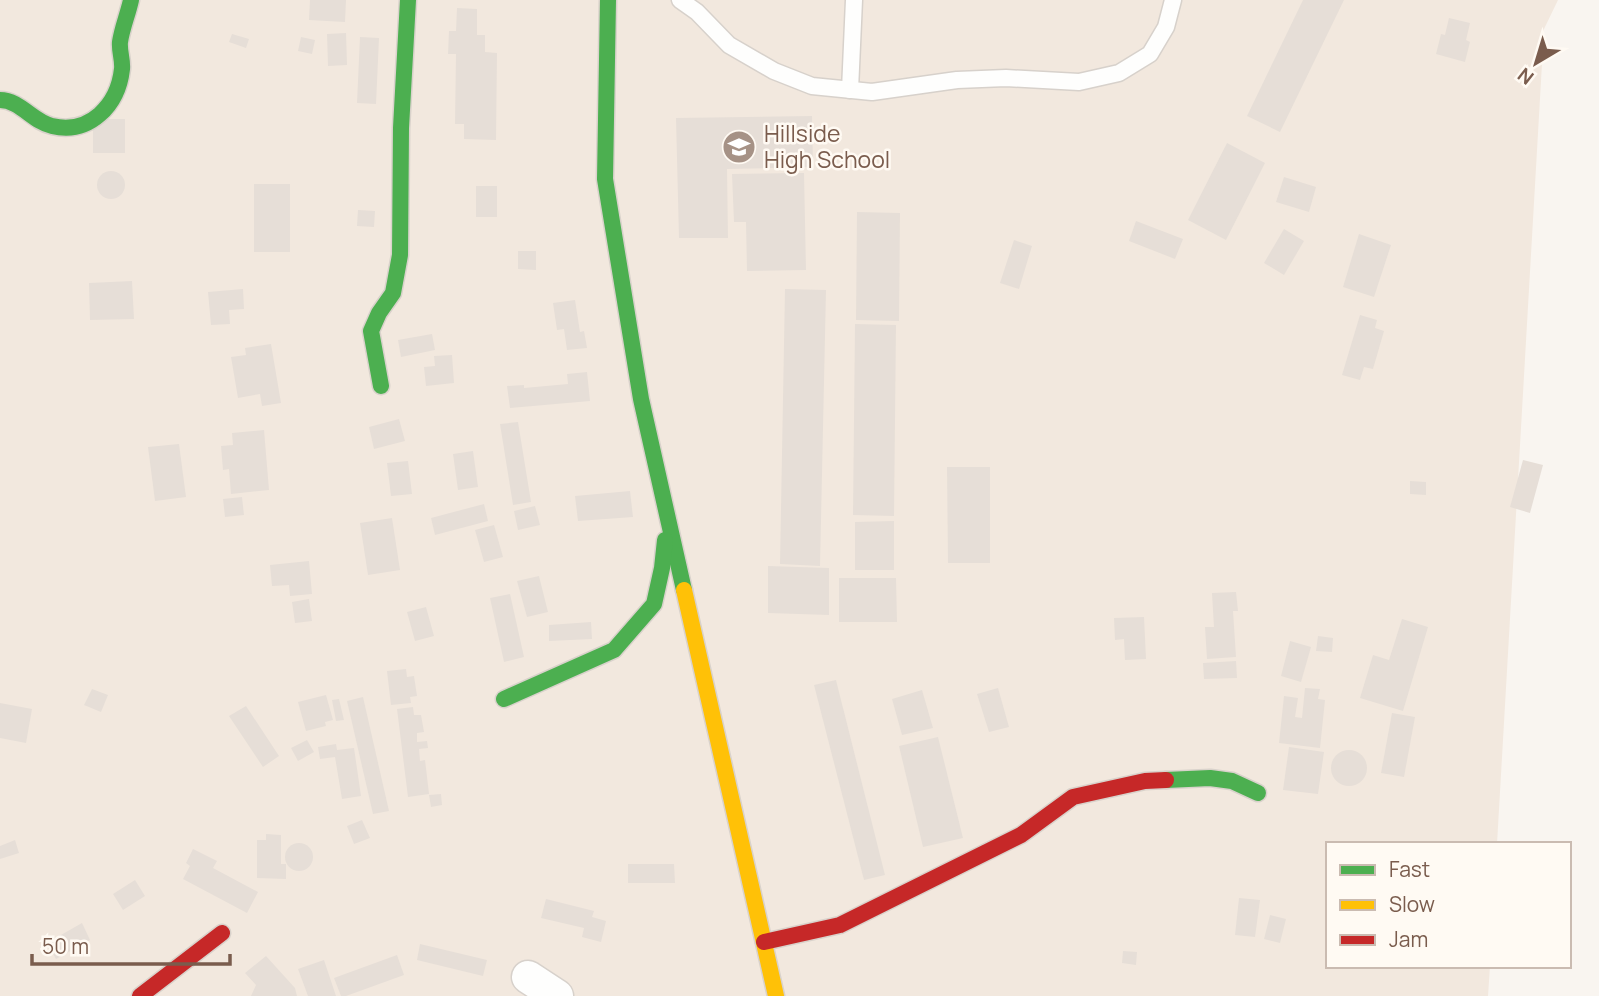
<svg xmlns="http://www.w3.org/2000/svg" width="1599" height="996" font-family="Manrope,sans-serif">
<style>
.residential{fill:#f2e8de}
.building{fill:#e6ded7}
.lines{fill:none;stroke-linecap:round;stroke-linejoin:round}
.lane-casing{stroke:#d7d1cb;stroke-width:19}
.street-casing{stroke:#d7d1cb;stroke-width:35}
.fast-casing{stroke:#d9d2cb;stroke-width:19}
.slow-casing{stroke:#d9d2cb;stroke-width:19}
.jam-casing{stroke:#d9d2cb;stroke-width:19}
.lane{stroke:#fefefd;stroke-width:16}
.street{stroke:#fefefd;stroke-width:32}
.fast{stroke:#4caf50;stroke-width:16}
.slow{stroke:#ffc107;stroke-width:16}
.jam{stroke:#c62828;stroke-width:16}
.labels{text-anchor:middle;stroke-width:5;stroke-linejoin:round;paint-order:stroke}
.poi-label{font-size:23px;fill:#7a5c4d;stroke:#fffaf3;text-anchor:start}
</style>
<rect width="100%" height="100%" fill="#f9f5f0"/>
<polygon class="residential" points="0,0 1558,0 1544,29 1497,844 1328,844 1328,966 1490,966 1488,996 0,996"/>
<g class="building">
<polygon points="310,0 346,0 345,22 309,20"/>
<polygon points="1303,0 1344,0 1280,132 1247,116"/>
<polygon points="457,8 477,9 477,35 485,35 485,52 497,53 496,140 464,139 464,124 455,124 456,54 448,54 449,31 456,31"/>
<polygon points="1449,18 1470,23 1466,40 1470,42 1465,62 1436,54 1441,34 1445,35"/>
<polygon points="346,33 347,65 328,66 327,34"/>
<polygon points="232,34 249,39 246,48 229,42"/>
<polygon points="301,37 315,40 312,54 298,51"/>
<polygon points="360,37 379,38 376,104 357,103"/>
<polygon points="812,116 813,167 727,169 728,238 679,238 676,118"/>
<rect x="93" y="119" width="32" height="34"/>
<polygon points="1227,143 1265,163 1226,240 1188,220"/>
<circle cx="111" cy="185" r="14"/>
<polygon points="804,173 806,270 747,271 746,222 734,222 732,174"/>
<polygon points="1284,177 1316,187 1309,212 1276,202"/>
<rect x="254" y="184" width="36" height="68"/>
<rect x="476" y="186" width="21" height="31"/>
<polygon points="358,210 375,211 374,227 357,226"/>
<polygon points="857,212 900,213 899,321 856,320"/>
<polygon points="1136,221 1183,239 1175,259 1129,241"/>
<polygon points="1284,229 1304,241 1284,275 1264,263"/>
<polygon points="1359,234 1391,245 1374,297 1343,287"/>
<polygon points="1014,240 1032,246 1019,289 1000,283"/>
<polygon points="518,251 536,251 536,270 518,269"/>
<polygon points="132,281 134,319 90,320 89,283"/>
<polygon points="243,289 244,309 229,310 230,324 211,325 208,292"/>
<polygon points="785,289 826,290 820,566 780,564"/>
<polygon points="575,300 580,332 584,331 587,348 567,350 564,329 557,330 553,303"/>
<polygon points="1360,315 1377,320 1375,328 1384,331 1373,369 1364,367 1360,380 1342,375"/>
<polygon points="855,324 896,325 894,516 853,515"/>
<polygon points="432,334 435,350 401,357 398,340"/>
<polygon points="271,344 281,403 262,406 260,394 238,398 231,357 246,355 245,348"/>
<polygon points="452,355 454,383 426,386 424,367 435,366 434,356"/>
<polygon points="587,372 590,401 510,408 507,386 524,385 524,388 568,384 567,374"/>
<polygon points="399,419 405,441 374,449 369,427"/>
<polygon points="518,422 531,502 513,505 500,424"/>
<polygon points="264,430 269,490 231,494 229,469 223,470 221,446 233,445 232,433"/>
<polygon points="179,444 186,497 155,501 148,447"/>
<polygon points="473,451 478,487 458,490 453,454"/>
<polygon points="1523,460 1543,465 1530,513 1510,507"/>
<polygon points="408,461 412,494 391,496 387,463"/>
<polygon points="947,467 990,467 990,563 948,563"/>
<polygon points="1410,481 1426,482 1426,495 1410,494"/>
<polygon points="630,491 633,517 578,521 575,496"/>
<polygon points="242,497 244,515 225,517 223,499"/>
<polygon points="484,504 488,521 435,535 431,518"/>
<polygon points="535,506 540,525 518,530 514,511"/>
<polygon points="392,518 400,570 368,575 360,523"/>
<polygon points="894,521 894,570 855,570 855,522"/>
<polygon points="494,525 503,557 484,562 475,530"/>
<polygon points="309,561 312,594 290,596 289,585 272,586 270,565"/>
<polygon points="768,566 829,568 829,615 768,613"/>
<polygon points="539,576 548,612 527,617 517,581"/>
<polygon points="839,578 896,578 897,622 839,622"/>
<polygon points="1236,592 1238,611 1233,611 1236,657 1207,659 1205,627 1214,627 1212,593"/>
<polygon points="510,594 524,657 504,662 490,598"/>
<polygon points="309,599 312,621 295,623 292,602"/>
<polygon points="426,607 434,636 415,641 407,612"/>
<polygon points="1144,617 1146,659 1125,660 1124,639 1115,640 1114,618"/>
<polygon points="1402,619 1428,627 1403,711 1360,698 1373,655 1389,660"/>
<polygon points="591,622 592,639 549,641 549,625"/>
<polygon points="1318,636 1333,638 1332,652 1316,651"/>
<polygon points="1290,641 1311,647 1301,682 1281,676"/>
<polygon points="1236,661 1237,678 1204,679 1203,663"/>
<polygon points="406,669 407,677 414,676 417,696 410,697 411,703 391,705 387,671"/>
<polygon points="836,680 885,875 864,880 814,685"/>
<polygon points="998,688 1009,727 989,732 977,694"/>
<polygon points="1305,688 1320,689 1318,699 1325,700 1320,748 1279,743 1284,696 1298,698 1295,717 1302,718"/>
<polygon points="92,689 108,695 101,712 84,705"/>
<polygon points="922,690 933,728 902,735 892,699"/>
<polygon points="326,695 333,720 325,722 326,726 306,731 298,702"/>
<polygon points="363,697 389,811 373,814 347,701"/>
<polygon points="339,699 344,720 336,721 332,700"/>
<polygon points="0,703 32,709 26,743 0,738"/>
<polygon points="246,706 279,756 263,767 229,716"/>
<polygon points="413,707 414,715 421,715 424,732 417,733 417,742 427,741 428,748 419,749 420,761 425,760 429,794 408,797 397,709"/>
<polygon points="1392,713 1415,717 1404,777 1381,773"/>
<polygon points="938,737 963,838 923,847 899,746"/>
<polygon points="307,740 314,752 298,761 291,748"/>
<polygon points="336,744 337,750 354,748 361,796 342,799 335,757 320,759 318,747"/>
<polygon points="1289,747 1324,752 1318,794 1283,790"/>
<circle cx="1349" cy="768" r="18"/>
<polygon points="441,794 442,805 431,807 429,795"/>
<polygon points="362,820 370,838 354,844 347,826"/>
<polygon points="266,834 281,835 281,864 286,864 286,879 257,878 257,840 266,840"/>
<polygon points="15,840 19,853 0,859 0,846"/>
<circle cx="299" cy="857" r="14"/>
<polygon points="193,849 217,861 213,868 258,892 247,913 183,879 190,866 186,863"/>
<polygon points="628,864 674,864 675,883 628,883"/>
<polygon points="135,880 145,896 123,910 113,894"/>
<polygon points="1239,898 1260,900 1255,937 1235,935"/>
<polygon points="546,899 594,911 592,917 606,921 601,942 582,937 584,928 541,918"/>
<polygon points="1270,915 1286,919 1280,943 1264,939"/>
<polygon points="82,923 90,940 56,959 47,943"/>
<polygon points="420,944 487,960 483,976 417,960"/>
<polygon points="1123,951 1137,952 1136,965 1122,963"/>
<polygon points="397,955 404,975 346,996 341,996 334,978"/>
<polygon points="266,956 295,988 297,996 251,996 256,985 245,973"/>
<polygon points="324,960 336,996 308,996 298,969"/>
</g>
<g class="lines">
<defs>
<g id="lane">
<polyline points="680,0 697,12 729,45 774,71 812,86 872,92 957,80 1006,78 1079,82 1119,73 1150,54 1166,27 1173,0"/>
<polyline points="850,90 854,0"/>
</g>
<polyline id="street" points="528,977 557,996"/>
<g id="fast">
<polyline points="608,0 605,179 641,399 684,590"/>
<path d="M0,100C20,100 33,122 52,126C90,135 118,105 122,69C123,60 119,51 120,42C122,28 128,14 131,0"/>
<polyline points="381,386 371,331 379,313 393,293 400,255 401,128 408,0"/>
<polyline points="504,699 614,650 654,604 662,568 665,540"/>
<polyline points="1166,780 1210,778 1232,781 1258,793"/>
</g>
<polyline id="slow" points="684,590 776,996"/>
<g id="jam">
<polyline points="764,942 840,925 1021,835 1073,797 1145,781 1166,780"/>
<polyline points="140,996 222,933"/>
</g>
</defs>
<use href="#lane" class="lane-casing"/>
<use href="#street" class="street-casing"/>
<use href="#fast" class="fast-casing"/>
<use href="#slow" class="slow-casing"/>
<use href="#jam" class="jam-casing"/>
<use href="#lane" class="lane"/>
<use href="#street" class="street"/>
<use href="#fast" class="fast"/>
<use href="#slow" class="slow"/>
<use href="#jam" class="jam"/>
</g>
<defs>
<symbol id="school-disc" viewBox="-11 -11 22 22"><circle r="9.5" fill="#a69286" stroke="#fffaf3"/><path d="M0-5L7-2L0 1L-7-2ZM-4 1L0 2.5L4 1V4Q0 6-4 4Z" fill="#fff"/></symbol>
</defs>
<g fill-rule="evenodd">
<use href="#school-disc" x="720" y="128" width="38" height="38"/>
</g>
<g class="labels">
<g class="poi-label">
<text x="764" y="142">Hillside<tspan x="764" dy="26">High School</tspan></text>
</g>
</g>
<rect x="1326" y="842" width="245" height="126" fill="#fffaf3" stroke="#cabbb1" stroke-width="2"/>
<rect x="1340" y="865" width="35" height="10" fill="#4caf50" stroke="#cabbb1" stroke-width="2"/>
<text x="1389" y="877" font-size="21" fill="#7a5c4d">Fast</text>
<rect x="1340" y="900" width="35" height="10" fill="#ffc107" stroke="#cabbb1" stroke-width="2"/>
<text x="1389" y="912" font-size="21" fill="#7a5c4d">Slow</text>
<rect x="1340" y="935" width="35" height="10" fill="#c62828" stroke="#cabbb1" stroke-width="2"/>
<text x="1389" y="947" font-size="21" fill="#7a5c4d">Jam</text>
<g transform="translate(1536 63) rotate(218)" stroke="#fffaf3" stroke-width="5" paint-order="stroke">
<path d="M0-5L12 26L0 18L-12 26Z" fill="#7a5c4d"/>
<text y="-10" font-size="19" font-weight="bold" text-anchor="middle" fill="#7a5c4d">N</text>
</g>
<path d="M32 954v10h198v-10" fill="none" stroke="#7a5c4d" stroke-width="3.5"/>
<text x="42" y="954" font-size="21" fill="#7a5c4d" stroke="#fffaf3" stroke-width="5" paint-order="stroke">50 m</text>
</svg>
